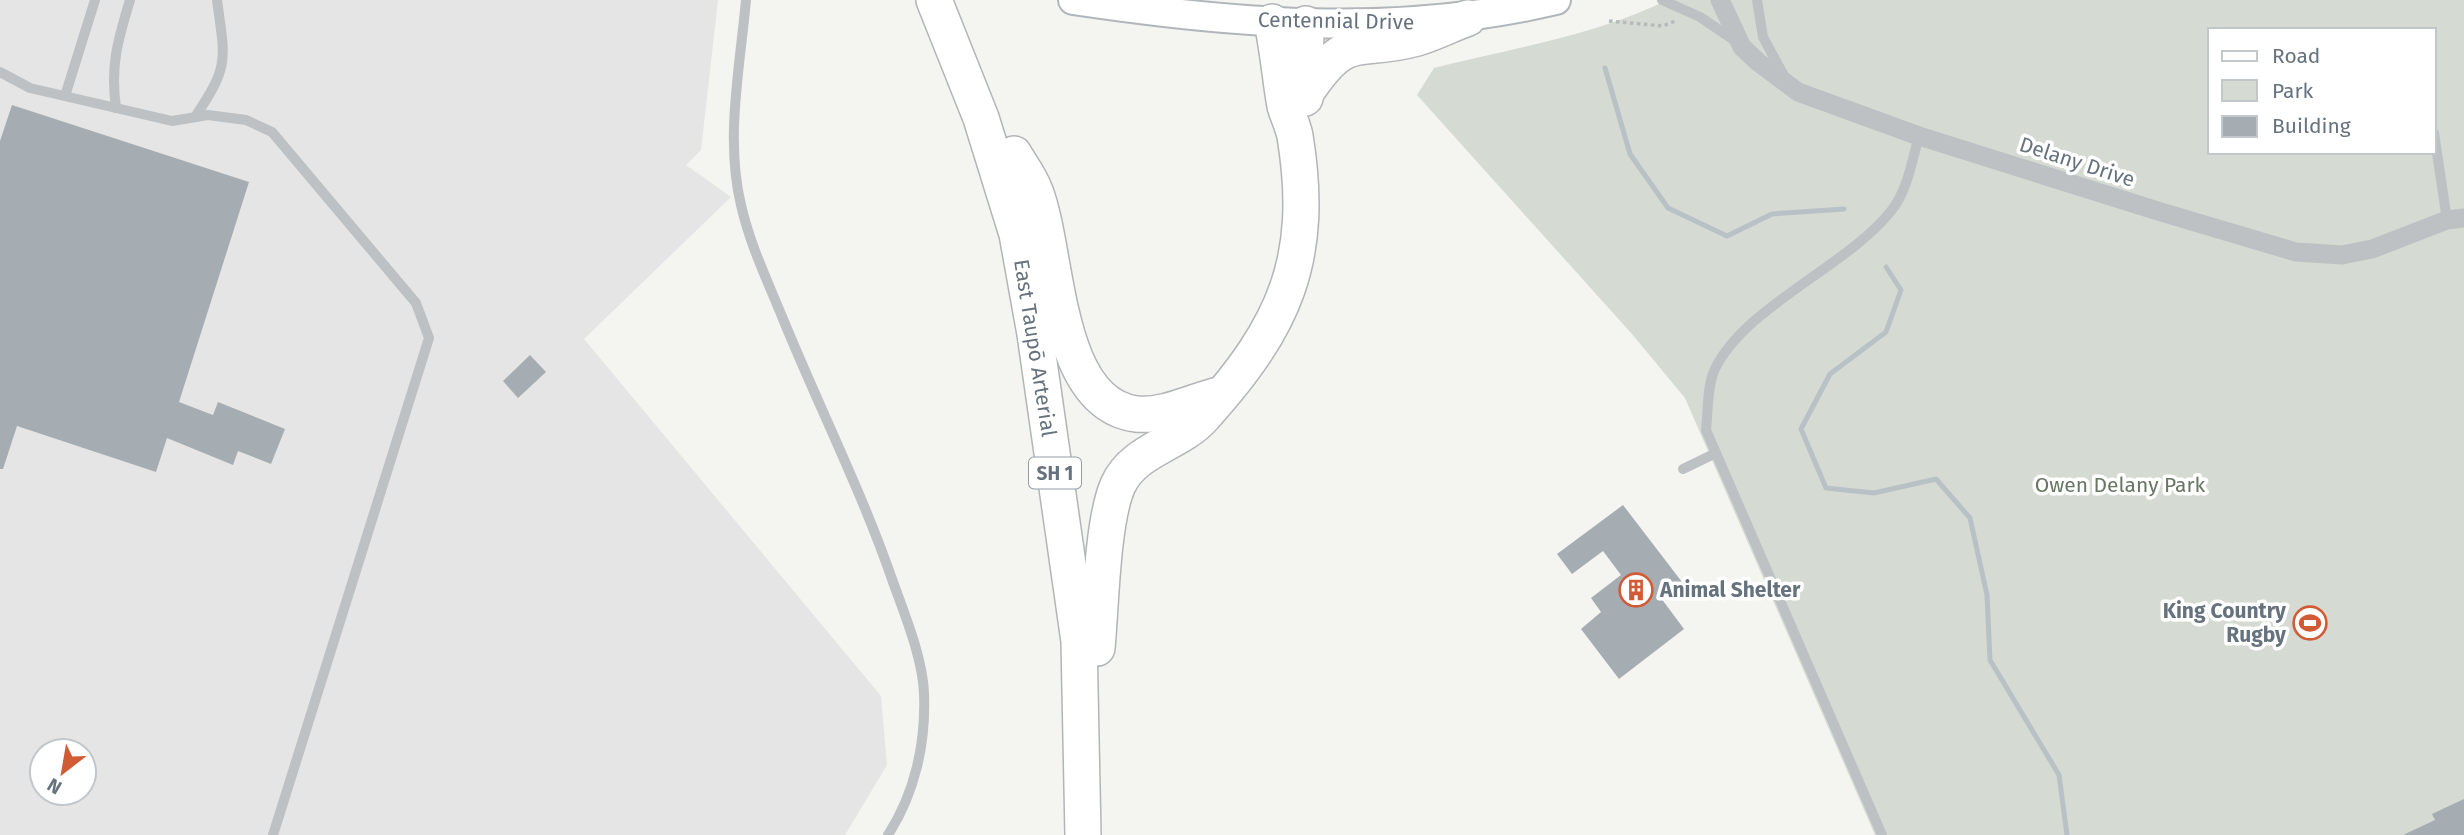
<svg xmlns="http://www.w3.org/2000/svg" width="2464" height="835" font-family="'Fira Sans',sans-serif">
<style>
.built{fill:#e4e5e4;fill-rule:evenodd}
.green{fill:#d5dad2;fill-rule:evenodd}
.lines{fill:none;stroke-linecap:round;stroke-linejoin:round}
.stream{stroke:#b8c1c6;stroke-width:5}
.building{fill:#a6adb2}
.secondary-casing{stroke:#b2b6ba;stroke-width:32}
.highway-casing{stroke:#b2b5b8;stroke-width:38}
.path{stroke:#b7babc;stroke-width:3.5;stroke-dasharray:3.5 3.5;stroke-linecap:butt}
.lane{stroke:#bdc1c4;stroke-width:10}
.street{stroke:#bdc1c4;stroke-width:19}
.secondary{stroke:#fff;stroke-width:28}
.highway{stroke:#fff;stroke-width:35}
.labels{text-anchor:middle;stroke-width:7;stroke-linejoin:round;paint-order:stroke}
.shield{fill:#fff;stroke:#949da5;stroke-width:2}
.shield-label{font-size:19px;font-weight:bold;fill:#66737e}
.street-label{font-size:21px;fill:#66737e;stroke:#fff}
.park-label{font-size:21px;fill:#687664;stroke:#fff}
.poi-label{font-size:21px;font-weight:bold;fill:#66737e;stroke:#fff;text-anchor:start}
</style>
<rect width="100%" height="100%" fill="#f4f4f1"/>
<path class="built" d="M0,0H718L701,150L686,165L731,197L584,339L881,696L887,765L845,835H0ZM42,751H84V793H42Z"/>
<path class="green" d="M1667,0H2464V835H1875L1685,398L1632,334L1417,95L1434,68C1509,49 1598,35 1667,0ZM2210,30H2434V152H2210Z"/>
<g class="lines">
<g class="stream">
<polyline points="1605,68 1630,154 1668,208 1727,236 1772,214 1844,209"/>
<polyline points="1886,267 1901,290 1886,332 1830,374 1801,429 1826,488 1874,493 1936,479 1970,518 1987,595 1990,660 2059,775 2067,835"/>
</g>
</g>
<g class="building">
<polygon points="12,105 249,182 179,402 213,415 218,402 285,429 271,464 238,451 233,465 167,438 156,472 17,426 3,469 0,469 0,141"/>
<polygon points="530,355 546,372 518,398 503,381"/>
<polygon points="1623,505 1682,582 1661,598 1684,629 1619,679 1581,629 1601,612 1591,598 1621,575 1603,551 1572,574 1557,554"/>
<polygon points="2464,799 2464,835 2403,835 2435,820 2432,814"/>
</g>
<g class="lines">
<defs>
<path id="secondary" d="M1073,0C1234,24 1396,38 1556,0"/>
<g id="highway">
<polyline points="934,0 981,118 1017,234 1035,334 1079,641 1083,835"/>
<path d="M1305,94C1348,29 1355,55 1417,38C1434,33 1451,24 1468,18"/>
<polyline points="1305,98 1306,24"/>
<path d="M1014,154C1021,166 1030,178 1035,191C1059,252 1053,403 1136,414C1164,417 1193,401 1219,395"/>
<path d="M1097,648C1101,606 1102,521 1118,485C1134,449 1180,444 1204,416C1285,326 1315,259 1295,136C1293,126 1288,116 1285,106C1280,78 1278,50 1272,22"/>
</g>
</defs>
<use href="#secondary" class="secondary-casing"/>
<use href="#highway" class="highway-casing"/>
<polyline class="path" points="1609,21 1663,26 1675,21"/>
<g class="lane">
<path d="M746,0C740,67 725,139 741,205C750,245 768,282 783,319C819,407 862,492 893,582C905,615 923,659 924,694C926,743 915,793 888,835"/>
<polyline points="1662,0 1700,17 1734,40"/>
<polyline points="1757,0 1763,37 1783,74"/>
<polyline points="0,72 30,88 172,121 208,115 246,120 272,132 416,303 429,338 273,835"/>
<polyline points="65,96 95,0"/>
<path d="M116,108C110,65 118,40 130,0"/>
<path d="M195,117C230,65 225,60 217,0"/>
<polyline points="2434,133 2447,220"/>
<polyline points="1683,469 1716,453"/>
<path d="M1882,835L1706,430C1708,412 1707,388 1714,371C1743,307 1847,267 1891,211C1908,190 1912,160 1919,136"/>
</g>
<polyline class="street" points="1720,0 1742,47 1758,62 1798,92 1919,136 2161,212 2296,252 2342,255 2372,249 2447,220 2464,218"/>
<use href="#secondary" class="secondary"/>
<use href="#highway" class="highway"/>
</g>
<defs>
<symbol id="building-ring" viewBox="-11 -11 22 22"><circle r="9.5" fill="#fff" stroke="#d05b35" stroke-width="1.5"/><path d="M-4-6H4V6H1V3H-1V6H-4ZM-2.5-4.3h1.7v1.8h-1.7ZM.8-4.3h1.7v1.8H.8ZM-2.5-1h1.7V.8h-1.7ZM.8-1h1.7V.8H.8Z" fill="#d05b35"/></symbol>
<symbol id="stadium-ring" viewBox="-11 -11 22 22"><circle r="9.5" fill="#fff" stroke="#d05b35" stroke-width="1.5"/><path d="M0-5a6.5 5 0 1 0 0 10a6.5 5 0 1 0 0-10ZM-3.5-1.8h7v3.6h-7Z" fill="#d05b35"/></symbol>
</defs>
<g fill-rule="evenodd">
<use href="#building-ring" x="1617" y="571" width="38" height="38"/>
<use href="#stadium-ring" x="2291" y="604" width="38" height="38"/>
</g>
<g class="labels">
<rect class="shield" x="1029" y="457.5" width="52" height="31" rx="5"/>
<g class="shield-label">
<text x="1055" y="480">SH 1</text>
</g>
<g class="street-label">
<text transform="translate(1336 21) rotate(1)" y="7">Centennial Drive</text>
<text transform="translate(2077 162) rotate(18)" y="7">Delany Drive</text>
<text transform="translate(1035 348) rotate(81)" y="7">East Taupō Arterial</text>
</g>
<g class="park-label">
<text x="2120" y="492">Owen Delany Park</text>
</g>
<g class="poi-label">
<text x="1660" y="597">Animal Shelter</text>
<text x="2286" y="618" text-anchor="end">King Country<tspan x="2286" dy="24">Rugby</tspan></text>
</g>
</g>
<rect x="2208" y="28" width="228" height="126" fill="#ffffff" stroke="#c2c7cb" stroke-width="2"/>
<rect x="2222" y="51" width="35" height="10" fill="#ffffff" stroke="#c2c7cb" stroke-width="2"/>
<text x="2272" y="63" font-size="21" fill="#66737e">Road</text>
<rect x="2222" y="80" width="35" height="21" fill="#d5dad2" stroke="#c2c7cb" stroke-width="2"/>
<text x="2272" y="98" font-size="21" fill="#66737e">Park</text>
<rect x="2222" y="116" width="35" height="21" fill="#a6adb2" stroke="#c2c7cb" stroke-width="2"/>
<text x="2272" y="133" font-size="21" fill="#66737e">Building</text>
<g transform="translate(63 772) rotate(211)"><circle r="33" fill="#ffffff" stroke="#c2c7cb" stroke-width="2"/>
<path d="M0-5L12 26L0 18L-12 26Z" fill="#d05b35"/>
<text y="-10" font-size="19" font-weight="bold" text-anchor="middle" fill="#66737e">N</text>
</g>
</svg>
